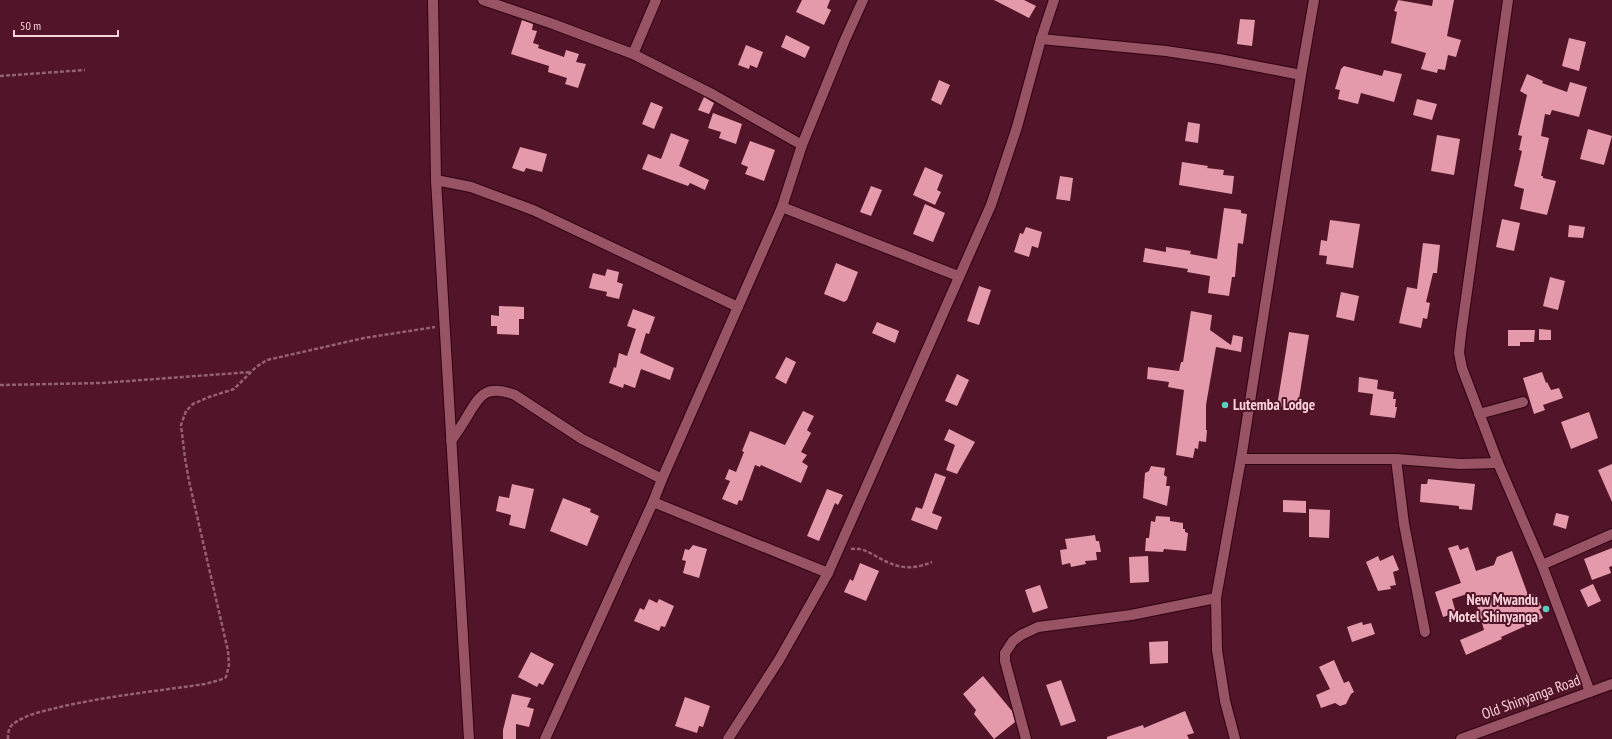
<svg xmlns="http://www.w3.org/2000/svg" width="1612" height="739" font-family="'PT Sans Narrow',sans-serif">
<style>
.building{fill:#e59aac}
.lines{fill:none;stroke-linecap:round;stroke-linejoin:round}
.street-casing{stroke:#2f0212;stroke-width:12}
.secondary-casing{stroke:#2f0212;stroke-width:12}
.path{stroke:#95606f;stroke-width:2.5;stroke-dasharray:4 2;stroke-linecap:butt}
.street{stroke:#985465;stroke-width:10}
.secondary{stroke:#985465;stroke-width:10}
.poi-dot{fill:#58cebf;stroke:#511428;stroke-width:1.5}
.labels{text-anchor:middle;stroke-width:4;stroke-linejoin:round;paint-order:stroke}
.poi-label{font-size:15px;font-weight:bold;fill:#fad2da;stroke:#511428;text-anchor:start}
.street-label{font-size:15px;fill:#fad2da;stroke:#511428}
</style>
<rect width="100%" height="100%" fill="#511428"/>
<g class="building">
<polygon points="802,0 830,0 827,8 831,10 824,25 796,12"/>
<polygon points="994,0 1024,0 1036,6 1029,18"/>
<polygon points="1398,0 1432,6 1433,0 1454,0 1447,36 1461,40 1456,57 1448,55 1445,70 1438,69 1437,73 1421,69 1426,53 1391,43 1397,12 1394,11"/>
<polygon points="1240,19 1255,20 1252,46 1237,44"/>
<polygon points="522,20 533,24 532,30 537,31 533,43 539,45 538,48 564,57 566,50 579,54 576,62 586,64 578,88 565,84 567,78 548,72 549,66 511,54"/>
<polygon points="786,35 810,47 805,58 781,47"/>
<polygon points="1569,38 1586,42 1579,71 1562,66"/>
<polygon points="746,45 763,52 757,68 750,65 749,69 738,65"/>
<polygon points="1344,66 1382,76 1384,70 1402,74 1394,102 1361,93 1358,104 1338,99 1340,90 1335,89 1341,69"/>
<polygon points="1527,74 1543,81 1542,83 1567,92 1570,82 1587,87 1579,117 1552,110 1550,115 1545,114 1541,136 1549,138 1541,176 1543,176 1543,178 1556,181 1547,215 1520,209 1524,189 1514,186 1522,151 1519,150 1522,136 1518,135 1527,95 1520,91"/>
<polygon points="939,80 950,85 941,105 931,100"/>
<polygon points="704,97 714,103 709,114 698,110"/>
<polygon points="1417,99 1437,104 1432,120 1413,115"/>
<polygon points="651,102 663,107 654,129 642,124"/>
<polygon points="713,113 742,124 736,144 719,138 721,132 708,128"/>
<polygon points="1188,122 1200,124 1198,143 1185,141"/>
<polygon points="1588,129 1612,136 1604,165 1580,159"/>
<polygon points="671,133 689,140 679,166 709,180 705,190 690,183 688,186 642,169 648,154 661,159"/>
<polygon points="1437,135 1460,139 1454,175 1431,171"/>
<polygon points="750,141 775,150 764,181 745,174 748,167 741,164"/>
<polygon points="520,147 547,154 542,172 526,168 524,172 512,168"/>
<polygon points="1182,162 1208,166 1207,168 1224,170 1223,175 1234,176 1232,194 1179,185"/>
<polygon points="925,167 943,175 937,190 941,192 935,205 913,195"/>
<polygon points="1060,176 1073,178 1070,201 1056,199"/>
<polygon points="871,186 882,190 871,216 860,212"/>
<polygon points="925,204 945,213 933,242 913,234"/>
<polygon points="1224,208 1241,210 1241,213 1247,214 1243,244 1238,243 1235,277 1232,277 1229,296 1208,293 1210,276 1187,272 1188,269 1143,262 1145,248 1166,252 1166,247 1191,251 1190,254 1217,259"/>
<polygon points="1502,219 1520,223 1514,251 1496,247"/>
<polygon points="1330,220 1360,224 1353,268 1326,264 1327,256 1319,255 1321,240 1327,241"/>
<polygon points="1569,225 1585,227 1583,238 1568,237"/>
<polygon points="1026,227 1042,232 1038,248 1032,246 1029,257 1014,252 1020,233 1023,234"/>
<polygon points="1423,243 1440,245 1437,273 1433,273 1426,302 1430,303 1427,319 1423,318 1421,328 1399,323 1407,287 1417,289"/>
<polygon points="836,263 858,272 847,300 844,302 824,294"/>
<polygon points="607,269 619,272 617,282 623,284 619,299 606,296 607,292 589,288 593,273 605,276"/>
<polygon points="1550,277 1565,281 1558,310 1543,306"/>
<polygon points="979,286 991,290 979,325 967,321"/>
<polygon points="1341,292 1359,296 1354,321 1336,317"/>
<polygon points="499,306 524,307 524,319 519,319 519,335 497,334 497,326 491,326 491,315 499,316"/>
<polygon points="633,309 655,317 649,334 646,333 640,353 674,368 670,380 641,369 635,388 624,384 623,388 609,383 614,367 616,368 619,353 627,356 636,329 627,326"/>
<polygon points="1191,311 1212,315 1210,330 1231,345 1233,335 1243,337 1241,352 1216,347 1206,405 1206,430 1207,430 1206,442 1199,441 1198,449 1195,448 1193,458 1176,455 1184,390 1168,387 1169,382 1147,379 1148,367 1179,371 1181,362 1183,362"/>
<polygon points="877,322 899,331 895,343 872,333"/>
<polygon points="1539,329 1551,330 1551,340 1539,340"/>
<polygon points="1508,330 1535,330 1534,342 1520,342 1520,346 1508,346"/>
<polygon points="1289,332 1309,335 1298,405 1291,404 1291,408 1277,406"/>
<polygon points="786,357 796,362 786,384 775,378"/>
<polygon points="1542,372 1546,383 1547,382 1551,390 1559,388 1563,398 1543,405 1545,410 1534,414 1523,378"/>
<polygon points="957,374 969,380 957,406 945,401"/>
<polygon points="1359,377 1378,380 1377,389 1394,392 1393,399 1396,399 1395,407 1397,407 1395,418 1370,415 1373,394 1358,392"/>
<polygon points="803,411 814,416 807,430 811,433 801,452 807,455 802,462 808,466 801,483 761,465 760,467 755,465 742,501 739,500 737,505 722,499 730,481 725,479 729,469 736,472 744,452 742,451 750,431 785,445"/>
<polygon points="1589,412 1598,438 1571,449 1561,422"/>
<polygon points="949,429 975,442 957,474 946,470 955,445 944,440"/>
<polygon points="1612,464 1612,502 1598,470"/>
<polygon points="1151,466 1165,468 1164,475 1167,477 1166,486 1170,486 1167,506 1143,498 1145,473 1149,471"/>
<polygon points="935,473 946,477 932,513 942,517 937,530 911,520 916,507 922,509"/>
<polygon points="1428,479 1475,484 1472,510 1459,509 1459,506 1450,505 1420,502 1421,484 1427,484"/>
<polygon points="512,484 534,489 525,529 509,525 511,515 496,511 499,496 509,498"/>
<polygon points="827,489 843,495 838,505 835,503 819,541 807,536"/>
<polygon points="563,498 591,509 590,512 599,516 587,546 550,531"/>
<polygon points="1283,500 1306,501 1306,513 1283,512"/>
<polygon points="1309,509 1330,510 1329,538 1309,537"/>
<polygon points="1556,513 1569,516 1566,529 1553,525"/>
<polygon points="1156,516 1170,517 1170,521 1183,523 1183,529 1185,529 1185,532 1188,533 1186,551 1164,549 1163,552 1145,551 1146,538 1149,538 1151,521 1155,522"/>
<polygon points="1095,535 1096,541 1099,541 1101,552 1096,552 1097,560 1085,561 1086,564 1071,567 1070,563 1062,565 1060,550 1067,549 1065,539"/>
<polygon points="693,545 707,549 699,578 683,573 686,561 682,560 685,549 689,550"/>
<polygon points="1458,545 1460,550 1468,547 1476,571 1494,565 1497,557 1512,551 1528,595 1532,593 1534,596 1536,595 1542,608 1539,609 1543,618 1501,637 1502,639 1466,655 1460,640 1484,630 1473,592 1452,599 1456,613 1443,617 1435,592 1461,583 1448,548"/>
<polygon points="1612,548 1612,566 1609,567 1611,573 1592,580 1584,559"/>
<polygon points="1393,555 1399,570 1393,572 1396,585 1390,586 1391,589 1378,591 1366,562 1378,556 1380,561"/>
<polygon points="1148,556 1149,582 1130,583 1129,557"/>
<polygon points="860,563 879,571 866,601 844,592 850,579 853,581"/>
<polygon points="1593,584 1601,601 1588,607 1580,590"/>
<polygon points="1040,585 1048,608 1033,613 1025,590"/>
<polygon points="649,599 657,603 659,599 674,606 665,627 661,626 659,631 634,621 640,608 644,610"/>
<polygon points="1362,622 1363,625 1371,623 1375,634 1352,642 1347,627"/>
<polygon points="1168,641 1168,663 1150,664 1149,642"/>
<polygon points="531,652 554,664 543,685 539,683 537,687 518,677"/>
<polygon points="1334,660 1344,683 1349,681 1354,692 1351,694 1346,704 1340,706 1335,703 1321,708 1316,695 1330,689 1319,667"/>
<polygon points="983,676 1012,711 1015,722 994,739 974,714 976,710 963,694"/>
<polygon points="1061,680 1076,721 1061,726 1046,685"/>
<polygon points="512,694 531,698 527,707 534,709 529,727 516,724 516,739 503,739 503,730"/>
<polygon points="685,697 710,706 703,727 699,726 697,733 675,726"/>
<polygon points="1185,711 1194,733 1187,735 1189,739 1107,739 1107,737 1143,725 1144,728"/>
</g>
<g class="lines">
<defs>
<g id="street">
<polyline points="433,0 436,180 469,739"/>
<polyline points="483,0 553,24 633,54 714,95 802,145"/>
<polyline points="1508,0 1461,334 1459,353 1462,368 1498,463 1542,565 1590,692"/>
<polyline points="1041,39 1166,51 1219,59 1301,75"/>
<polyline points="633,54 656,0"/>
<polyline points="436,180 471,187 533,210 738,307"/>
<polyline points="782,207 958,276"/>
<polyline points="1479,414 1523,402"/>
<path d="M451,441C456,434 461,427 465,420C479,397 484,383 515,395L582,439L662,479"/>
<polyline points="1241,459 1396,459 1460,464 1498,463"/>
<polyline points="1396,459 1404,524 1425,632"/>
<polyline points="653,502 828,573"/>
<polyline points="1542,565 1612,534"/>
<polyline points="545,739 653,502 662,479 782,207 802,145 844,42 863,0"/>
<polyline points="728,739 779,660 828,573 991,205 1017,127 1041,39 1054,0"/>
<polyline points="1026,739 1005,661 1005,653 1013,641 1021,635 1038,627 1131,615 1216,598"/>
<polyline points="1235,739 1225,701 1217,650 1216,598 1241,459 1301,75 1314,0"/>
</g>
<polyline id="secondary" points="1461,739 1612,684"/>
</defs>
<use href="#street" class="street-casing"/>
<use href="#secondary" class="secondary-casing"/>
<g class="path">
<polyline points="0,76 85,70"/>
<polyline points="0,385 101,383 251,372"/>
<path d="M851,549C859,548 865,550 872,554C895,567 907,572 932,562"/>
<path d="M8,739C8,734 8,729 12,725C25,714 45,711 60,707C108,696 157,691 205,684L220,680L226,677L229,665L228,651L189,481L185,458L181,425L186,411L193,404L209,397L234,389L256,367L267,360L364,338L435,327"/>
</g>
<use href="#street" class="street"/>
<use href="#secondary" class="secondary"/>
</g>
<g class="poi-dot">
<circle cx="1225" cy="405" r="4"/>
<circle cx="1546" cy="609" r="4"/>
</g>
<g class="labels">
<g class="poi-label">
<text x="1233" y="410">Lutemba Lodge</text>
<text x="1538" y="605" text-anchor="end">New Mwandu<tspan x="1538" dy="17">Motel Shinyanga</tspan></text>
</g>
<g class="street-label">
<text transform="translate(1531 697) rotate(-20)" y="5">Old Shinyanga Road</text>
</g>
</g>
<path d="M14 30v6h104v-6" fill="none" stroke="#fad2da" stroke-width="2"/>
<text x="20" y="30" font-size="12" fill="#fad2da" stroke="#511428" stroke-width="3" paint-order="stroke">50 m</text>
</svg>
